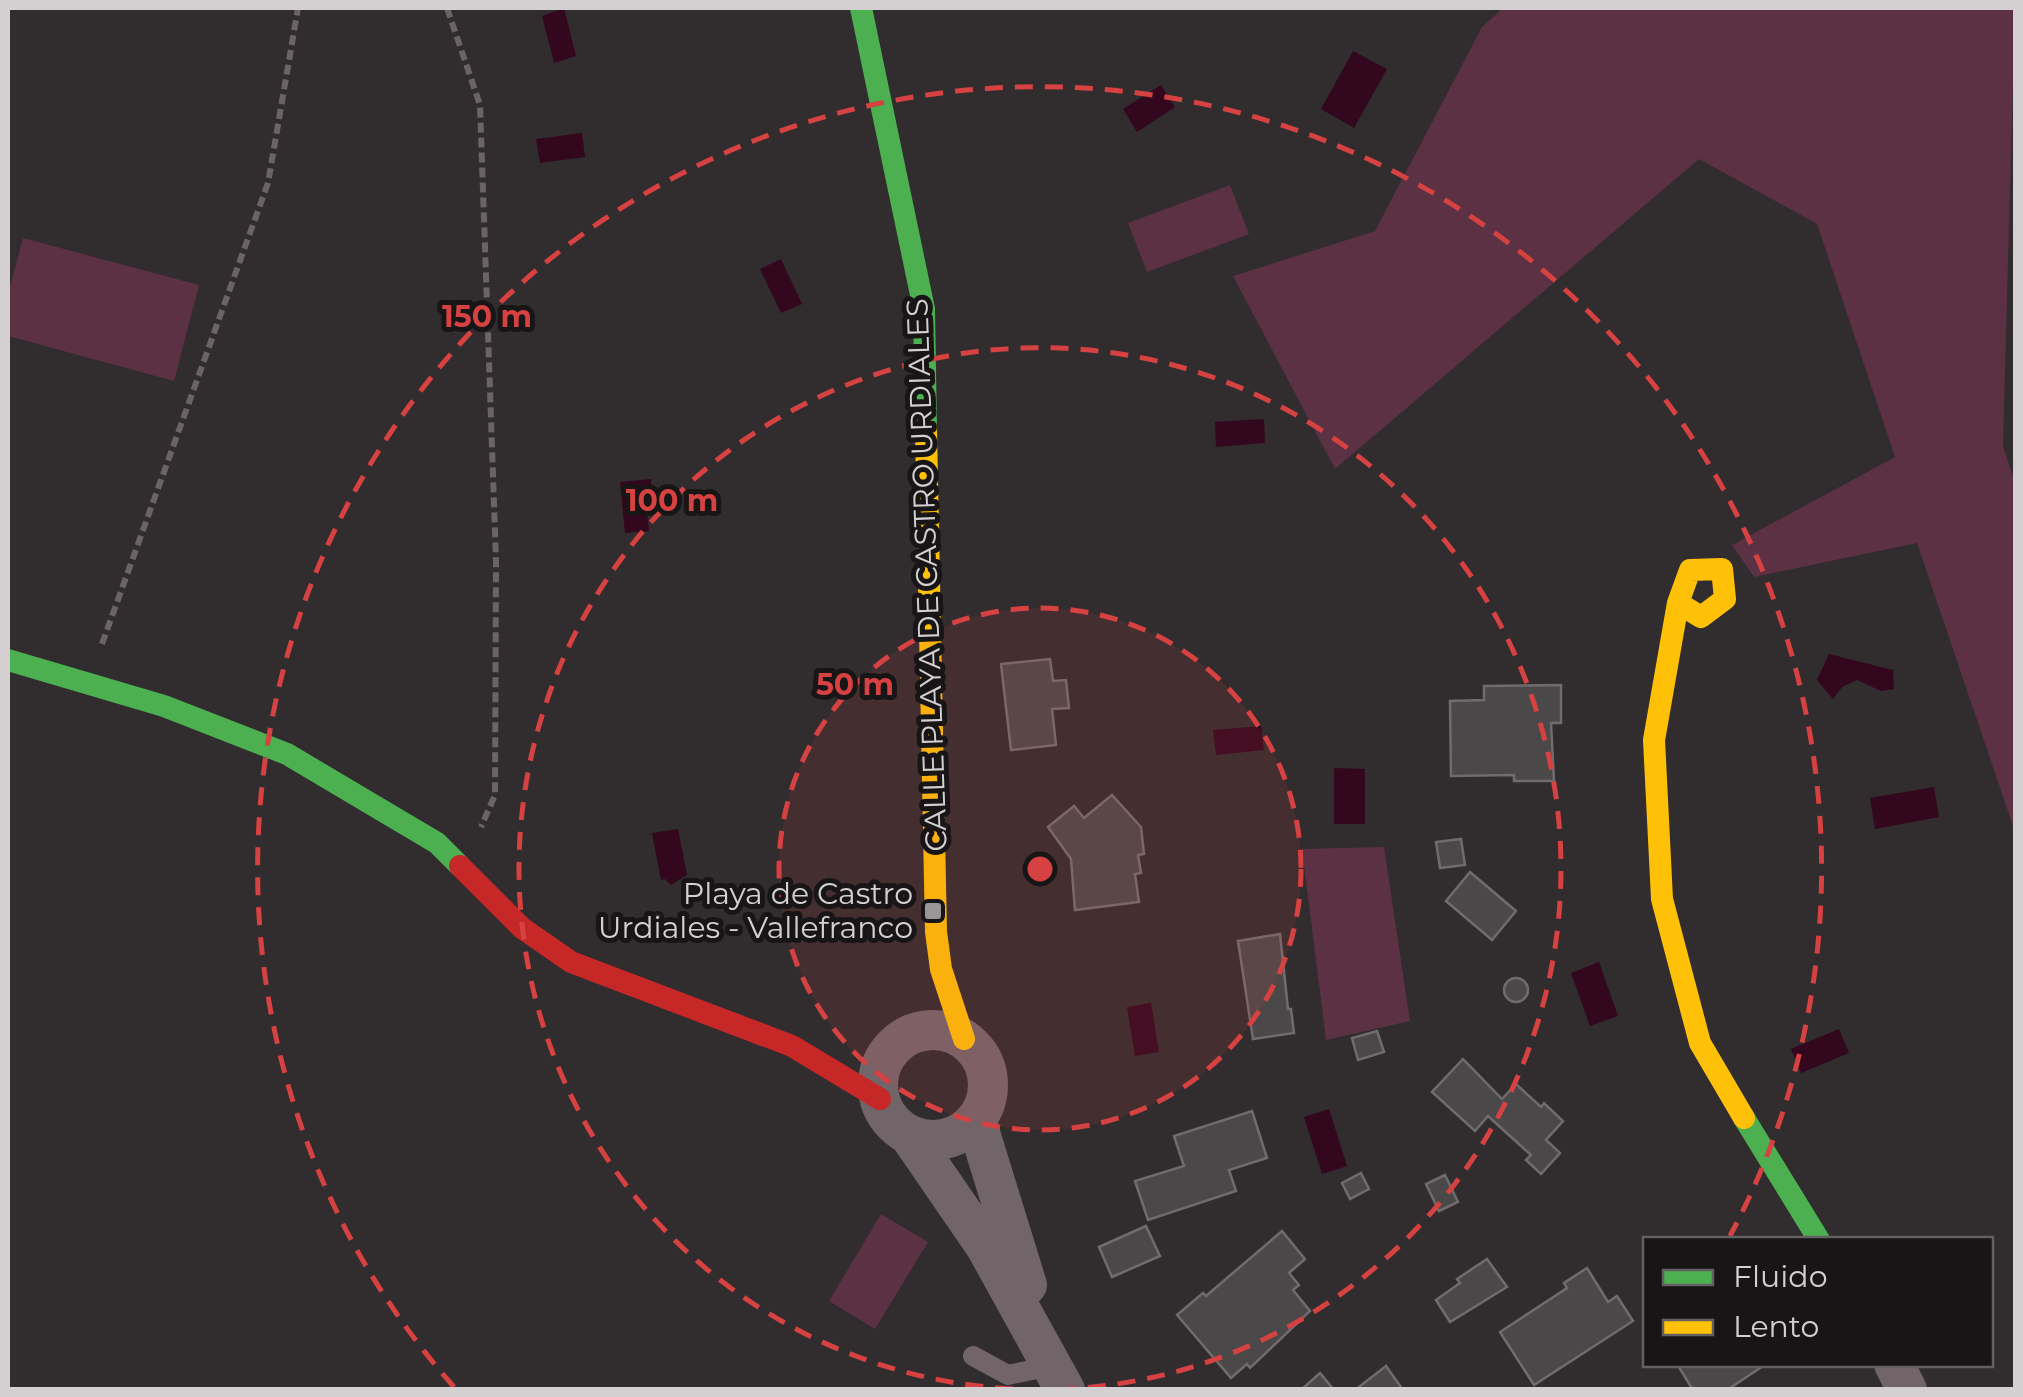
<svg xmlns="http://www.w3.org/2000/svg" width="2023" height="1397" font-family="Montserrat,sans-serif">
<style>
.green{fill:#5b3143}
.water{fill:#33071e}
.building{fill:#4b4849;stroke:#706c6e;stroke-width:2.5}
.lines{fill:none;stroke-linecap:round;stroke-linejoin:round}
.path{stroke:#6c6366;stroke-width:6;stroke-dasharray:10 5;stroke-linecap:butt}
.lane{stroke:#72656a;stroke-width:20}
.street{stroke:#72656a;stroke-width:40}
.fast{stroke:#4caf50;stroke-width:22}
.slow{stroke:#ffc107;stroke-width:22}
.jam{stroke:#c62828;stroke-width:22}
.ring{fill:none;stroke:#d64141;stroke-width:5;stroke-dasharray:18 12}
.poi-dot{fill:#9b9798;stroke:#181516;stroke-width:4}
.labels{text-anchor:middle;stroke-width:10;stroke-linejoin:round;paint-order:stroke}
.street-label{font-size:30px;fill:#d4d0d1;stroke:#181516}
.poi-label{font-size:30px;fill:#d4d0d1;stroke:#181516;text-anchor:end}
.centre{fill:#d64141;stroke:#181516;stroke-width:5}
.ring-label{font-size:30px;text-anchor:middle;font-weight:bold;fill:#d64141;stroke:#181516;stroke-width:10;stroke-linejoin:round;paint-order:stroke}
</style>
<rect width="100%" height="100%" fill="#312c2e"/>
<g class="green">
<polygon points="1503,8 2015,8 2003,446 2016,485 2015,832 1917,543 1754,577 1732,545 1895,457 1817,224 1699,159 1335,469 1233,276 1375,231 1482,27"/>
<polygon points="1230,185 1249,234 1147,272 1128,223"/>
<polygon points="23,238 199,285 174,381 8,336 8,294"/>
<polygon points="1384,847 1410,1021 1326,1040 1302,849"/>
<polygon points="881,1214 928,1242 875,1329 829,1301"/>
</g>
<g class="water">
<polygon points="564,8 576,56 554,63 542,16"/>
<polygon points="1353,51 1387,69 1354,128 1321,109"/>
<polygon points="1161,85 1175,107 1137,132 1123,109"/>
<polygon points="582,133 585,157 540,163 536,139"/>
<polygon points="781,259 802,304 781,313 760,269"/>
<polygon points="1264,419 1265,443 1216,447 1215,422"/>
<polygon points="651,479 652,493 645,494 649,531 625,533 620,482"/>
<polygon points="1829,654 1893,670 1894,689 1881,691 1857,680 1842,687 1833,699 1817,680"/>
<polygon points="1261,726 1264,750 1216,755 1213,730"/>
<polygon points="1334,768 1365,769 1365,824 1334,824"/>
<polygon points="1934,787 1939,817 1875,829 1870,798"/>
<polygon points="678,829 687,875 671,885 665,879 661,880 652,833"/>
<polygon points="1599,962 1618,1016 1590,1026 1571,973"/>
<polygon points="1151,1003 1159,1052 1135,1056 1127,1007"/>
<polygon points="1839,1029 1849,1053 1801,1073 1791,1049"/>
<polygon points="1329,1109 1347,1166 1322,1174 1304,1117"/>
</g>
<g class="building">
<polygon points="1050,659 1053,681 1066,680 1069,708 1052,709 1056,745 1011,750 1001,664"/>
<polygon points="1561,685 1561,723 1551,723 1554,781 1514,781 1514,775 1451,776 1450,701 1484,700 1484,686"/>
<polygon points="1112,795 1141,827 1144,854 1138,855 1141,873 1135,874 1139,902 1075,910 1071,859 1048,827 1074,806 1084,818"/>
<polygon points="1461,839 1465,865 1440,868 1436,842"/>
<polygon points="1470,872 1516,911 1492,940 1446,901"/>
<polygon points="1280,934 1288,1009 1291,1009 1294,1033 1253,1039 1238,941"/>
<circle cx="1516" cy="990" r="12"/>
<polygon points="1377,1031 1384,1052 1358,1060 1352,1038"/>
<polygon points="1463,1059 1502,1099 1516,1084 1541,1107 1544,1103 1563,1121 1546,1140 1560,1153 1541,1174 1526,1160 1531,1155 1488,1116 1475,1131 1432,1092"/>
<polygon points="1252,1111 1267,1158 1229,1170 1236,1191 1148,1220 1135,1181 1184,1166 1174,1136"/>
<polygon points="1361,1173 1369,1189 1350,1199 1342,1183"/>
<polygon points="1445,1175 1458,1202 1439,1211 1426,1184"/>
<polygon points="1146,1226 1160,1256 1112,1277 1099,1247"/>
<polygon points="1282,1231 1305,1259 1289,1273 1299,1285 1293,1290 1310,1311 1250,1368 1247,1364 1231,1378 1177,1315 1203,1293 1206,1296"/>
<polygon points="1487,1259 1507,1287 1450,1322 1436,1300 1460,1283 1457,1279"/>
<polygon points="1587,1268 1608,1302 1617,1296 1633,1321 1534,1385 1500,1332 1567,1288 1564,1283"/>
<polygon points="1677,1364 1766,1364 1727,1390 1693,1390"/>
<polygon points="1386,1366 1403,1390 1355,1390"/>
<polygon points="1320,1373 1334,1390 1301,1390"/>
</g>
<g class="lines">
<g class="path">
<polyline points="447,8 480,105 496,561 495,795 481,827"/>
<polyline points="102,644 268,183 298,8"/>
</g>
<polyline class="lane" points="973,1356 1008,1375 1051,1366"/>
<g class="street">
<circle cx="933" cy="1085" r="55"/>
<polyline points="976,1120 1027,1285"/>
<polyline points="909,1135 986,1247 1065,1390"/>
<polyline points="1894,1364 1907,1390"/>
</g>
<g class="fast">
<polyline points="861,8 924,309 926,430"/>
<polyline points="8,660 164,706 287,754 437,843 460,866"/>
<polyline points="1744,1118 1819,1240"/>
</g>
<g class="slow">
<polyline points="926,430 936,932 941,969 964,1039"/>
<polyline points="1678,603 1701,617 1725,599 1722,569 1690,570 1678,603 1654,740 1662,899 1700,1043 1744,1118"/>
</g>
<polyline class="jam" points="460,866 522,928 571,962 792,1046 880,1099"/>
</g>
<circle cx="1040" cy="869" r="261" fill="#d64141" fill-opacity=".12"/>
<g class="ring">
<circle cx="1040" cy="869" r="261"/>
<path d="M1013 1389A521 521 0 1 1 1067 1389"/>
<path d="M454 1387A782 782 0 1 1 1730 1236"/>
</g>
<rect class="poi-dot" x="923" y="901" width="20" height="20" rx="5"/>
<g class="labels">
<g class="street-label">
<text transform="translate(927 575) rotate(-92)" y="10">CALLE PLAYA DE CASTRO URDIALES</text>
</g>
<g class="poi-label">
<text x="913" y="904">Playa de Castro<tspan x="913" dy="34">Urdiales - Vallefranco</tspan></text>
</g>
</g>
<circle cx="1040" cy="869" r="15" class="centre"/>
<g class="ring-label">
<text x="487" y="327">150 m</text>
<text x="672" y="511">100 m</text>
<text x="855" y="695">50 m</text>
</g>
<rect width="2023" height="1397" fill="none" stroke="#d4d0d1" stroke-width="20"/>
<rect x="1643" y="1237" width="350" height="130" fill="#181516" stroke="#636061" stroke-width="2.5"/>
<rect x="1663" y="1270" width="50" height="15" fill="#4caf50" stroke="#636061" stroke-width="2.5"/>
<text x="1733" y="1287" font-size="30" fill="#d4d0d1">Fluido</text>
<rect x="1663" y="1320" width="50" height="15" fill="#ffc107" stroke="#636061" stroke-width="2.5"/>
<text x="1733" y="1337" font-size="30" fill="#d4d0d1">Lento</text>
</svg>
